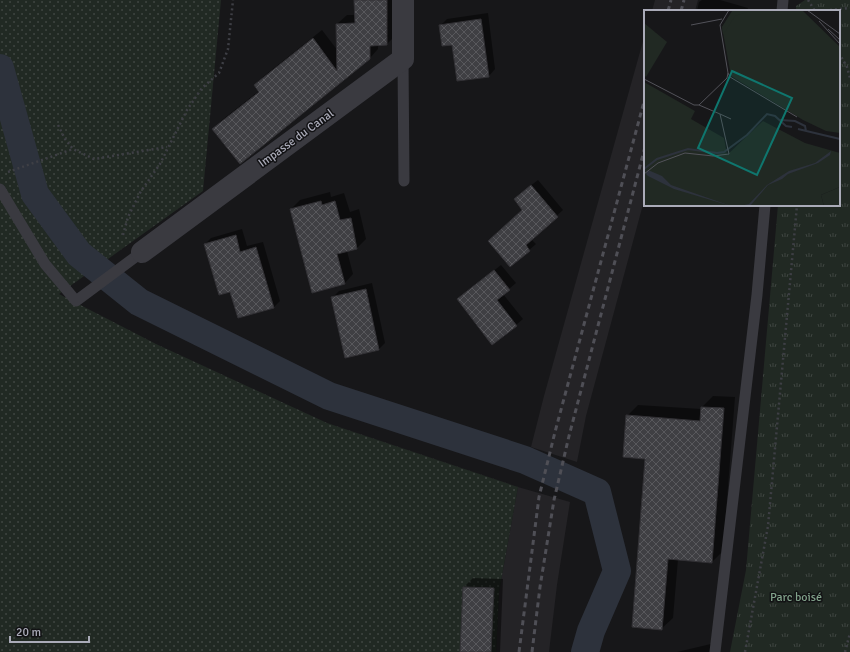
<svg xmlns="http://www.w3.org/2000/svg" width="850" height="652" font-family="Signika,sans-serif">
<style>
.built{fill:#242326}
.grass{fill:url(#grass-dots)}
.park{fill:url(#park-tufts)}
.shadow{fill:#0007}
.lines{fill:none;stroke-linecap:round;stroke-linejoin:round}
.canal{stroke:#2d323c;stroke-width:28}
.building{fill:url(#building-cross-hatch);stroke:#323135}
.path{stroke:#3e3f45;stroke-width:2.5;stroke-dasharray:2 3;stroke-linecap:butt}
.service{stroke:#3a3a40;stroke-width:11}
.minor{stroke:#3a3a40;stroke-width:22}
.rail{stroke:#4f4f56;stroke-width:3;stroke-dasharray:5 4;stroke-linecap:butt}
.labels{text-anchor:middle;stroke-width:3;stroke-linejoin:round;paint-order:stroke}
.street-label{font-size:12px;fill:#aaabb8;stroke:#121214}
.park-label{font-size:12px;fill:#82a28b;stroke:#121214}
.inset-river{fill:none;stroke:#2d323c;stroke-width:2}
.inset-road{fill:none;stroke:#525259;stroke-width:1}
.view{fill:#0f766e;fill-opacity:0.15;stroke:#0f766e;stroke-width:2}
.inset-edge{fill:none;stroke:#aaabb8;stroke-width:2}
</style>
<defs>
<pattern id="grass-dots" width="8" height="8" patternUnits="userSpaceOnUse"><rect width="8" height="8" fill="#212923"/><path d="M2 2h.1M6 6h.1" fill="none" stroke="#3f4541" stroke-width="1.8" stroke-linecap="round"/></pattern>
<pattern id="park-tufts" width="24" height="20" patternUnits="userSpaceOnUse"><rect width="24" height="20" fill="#212923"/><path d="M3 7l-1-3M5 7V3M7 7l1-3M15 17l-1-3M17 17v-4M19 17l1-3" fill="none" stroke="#3f4541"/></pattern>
<pattern id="building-cross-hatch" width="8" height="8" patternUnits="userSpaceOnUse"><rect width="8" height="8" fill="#3f3f43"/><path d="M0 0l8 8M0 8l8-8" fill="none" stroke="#58585c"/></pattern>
</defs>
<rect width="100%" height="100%" fill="#171719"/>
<g class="built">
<polygon points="655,0 698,0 695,11 652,11"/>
<polygon points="645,34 645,197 586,416 577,462 531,447 544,396"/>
<polygon points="518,487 570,502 557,585 549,652 496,652 499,592"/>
</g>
<polygon class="grass" points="0,0 221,0 203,191 59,294 156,344 327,423 518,487 499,592 496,652 0,652"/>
<polygon class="park" points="805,0 850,0 850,652 730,652 746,570 778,205 839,205 839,11 796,11 796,6"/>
<g class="shadow">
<polygon points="355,0 396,0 396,35 387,44 378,44 378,49 369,59 213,129 222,120 259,91 255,85 264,76 322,30 338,51 337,24 347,15 356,15"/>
<polygon points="702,0 720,0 748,8 747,11 697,11 699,2"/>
<polygon points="488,13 495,69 489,76 453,44 440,26 447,19"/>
<polygon points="538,180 563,210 531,239 536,244 511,266 524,210 521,193"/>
<polygon points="330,192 331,197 344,193 350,212 359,209 366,239 357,248 347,251 353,274 344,284 291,209 300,200"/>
<polygon points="242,229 247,246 263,242 280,301 274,307 231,290 205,244 211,238"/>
<polygon points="501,265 516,283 503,294 523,319 516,325 458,299"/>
<polygon points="372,283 385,343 379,349 346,357 333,297 339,291"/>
<polygon points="713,396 735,397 723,551 712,562 678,559 673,618 661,629 646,458 627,416 638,405 701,409 702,407"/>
<polygon points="473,578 503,579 500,652 461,652 464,587"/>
<polygon points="715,643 714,652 677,652"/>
</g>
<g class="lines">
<polyline class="canal" points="0,68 35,194 79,254 139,302 329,396 525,460 597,492 617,571 591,631 585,652"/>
</g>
<g class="building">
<polygon points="354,0 387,0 387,45 370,46 370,59 240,164 212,129 259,92 254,85 313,38 337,71 336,24 355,23"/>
<polygon points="481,19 489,77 457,81 452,45 442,46 439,25"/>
<polygon points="531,185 558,217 526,245 530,251 510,267 488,241 522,210 514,199"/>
<polygon points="321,201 322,205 335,201 340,220 351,218 357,249 337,254 345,284 312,293 290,209"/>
<polygon points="236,235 240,252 256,247 274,308 238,318 230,292 219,295 204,244"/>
<polygon points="494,270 510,290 497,300 517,326 492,345 457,299"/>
<polygon points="366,289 379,350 345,358 331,297"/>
<polygon points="701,407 724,408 712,563 668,559 662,630 632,627 645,459 623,457 626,415 700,421"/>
<polygon points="463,587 494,588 491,652 460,652"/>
</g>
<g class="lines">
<g class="path">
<polyline points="808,0 815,11"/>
<polyline points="820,11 850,8"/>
<polyline points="839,53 847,67 850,78"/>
<polyline points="58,125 65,139 73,149 94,159 167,147"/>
<polyline points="8,172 73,149"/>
<polyline points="123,235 128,217 141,191 160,164 187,110 202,88 219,73 228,49 233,0"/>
<polyline points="745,652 768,526 797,205"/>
<polyline points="845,652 850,633"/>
</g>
<g class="service">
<polyline points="782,11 783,0"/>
<polyline points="403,59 404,181"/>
<polyline points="0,189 45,264 76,301 142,252"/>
<polyline points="715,652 757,295 765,205"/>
</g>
<polyline class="minor" points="142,252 403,59 403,0"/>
<g class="rail">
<polyline points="668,11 671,0"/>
<polyline points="681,11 684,0"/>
<polyline points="519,652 539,497 555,432 645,98"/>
<polyline points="532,652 540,587 554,500 569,436 645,147"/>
</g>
</g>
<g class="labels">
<g class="street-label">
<text transform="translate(296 138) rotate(-36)" y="4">Impasse du Canal</text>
</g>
<g class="park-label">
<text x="796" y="601">Parc boisé</text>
</g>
</g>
<g transform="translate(644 10)">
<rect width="196" height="196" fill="#171719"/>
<path d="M0,72L51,101L47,109L80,128L83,145L119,111L161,133L196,143V177L177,185L180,196H0Z" fill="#212923"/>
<path d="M90,0H158L196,37V123L182,121L159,110L87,66L78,17ZM196,177V196H180L177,185Z" fill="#212923"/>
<path d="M109,0L91,6L79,25L78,17L88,1Z" fill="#212923"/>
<path d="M0,13L23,32L2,67L0,65Z" fill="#212923"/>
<path d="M187,141L186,145L174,153L144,164L138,169L124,175L106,196H96L105,194L123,175L145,161L171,153ZM4,160L18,166L27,175L87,196L30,179L4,166L2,164Z" fill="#2d323c"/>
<path class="inset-river" d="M136,110L151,111L161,116L162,121M154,119L196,129M0,159L13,149L44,139L73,143L80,142L103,125L123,104L131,106L142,116L148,117"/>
<path class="inset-road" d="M163,0L196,24M175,11L196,34M47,15L78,9M184,19L196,30M84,63L86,67L153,107M0,69L50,95H55L83,68L84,63L76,15L85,0M76,104L87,109M0,164L14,153L41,143L69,146L85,144L76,104L55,95"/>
<path class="view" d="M88,61L148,88L113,165L54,138Z"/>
<rect width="196" height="196" class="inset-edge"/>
</g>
<path d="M10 636v6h79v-6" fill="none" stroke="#aaabb8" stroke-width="2"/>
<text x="16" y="636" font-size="12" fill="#aaabb8" stroke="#121214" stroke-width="3" paint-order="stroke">20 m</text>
</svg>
